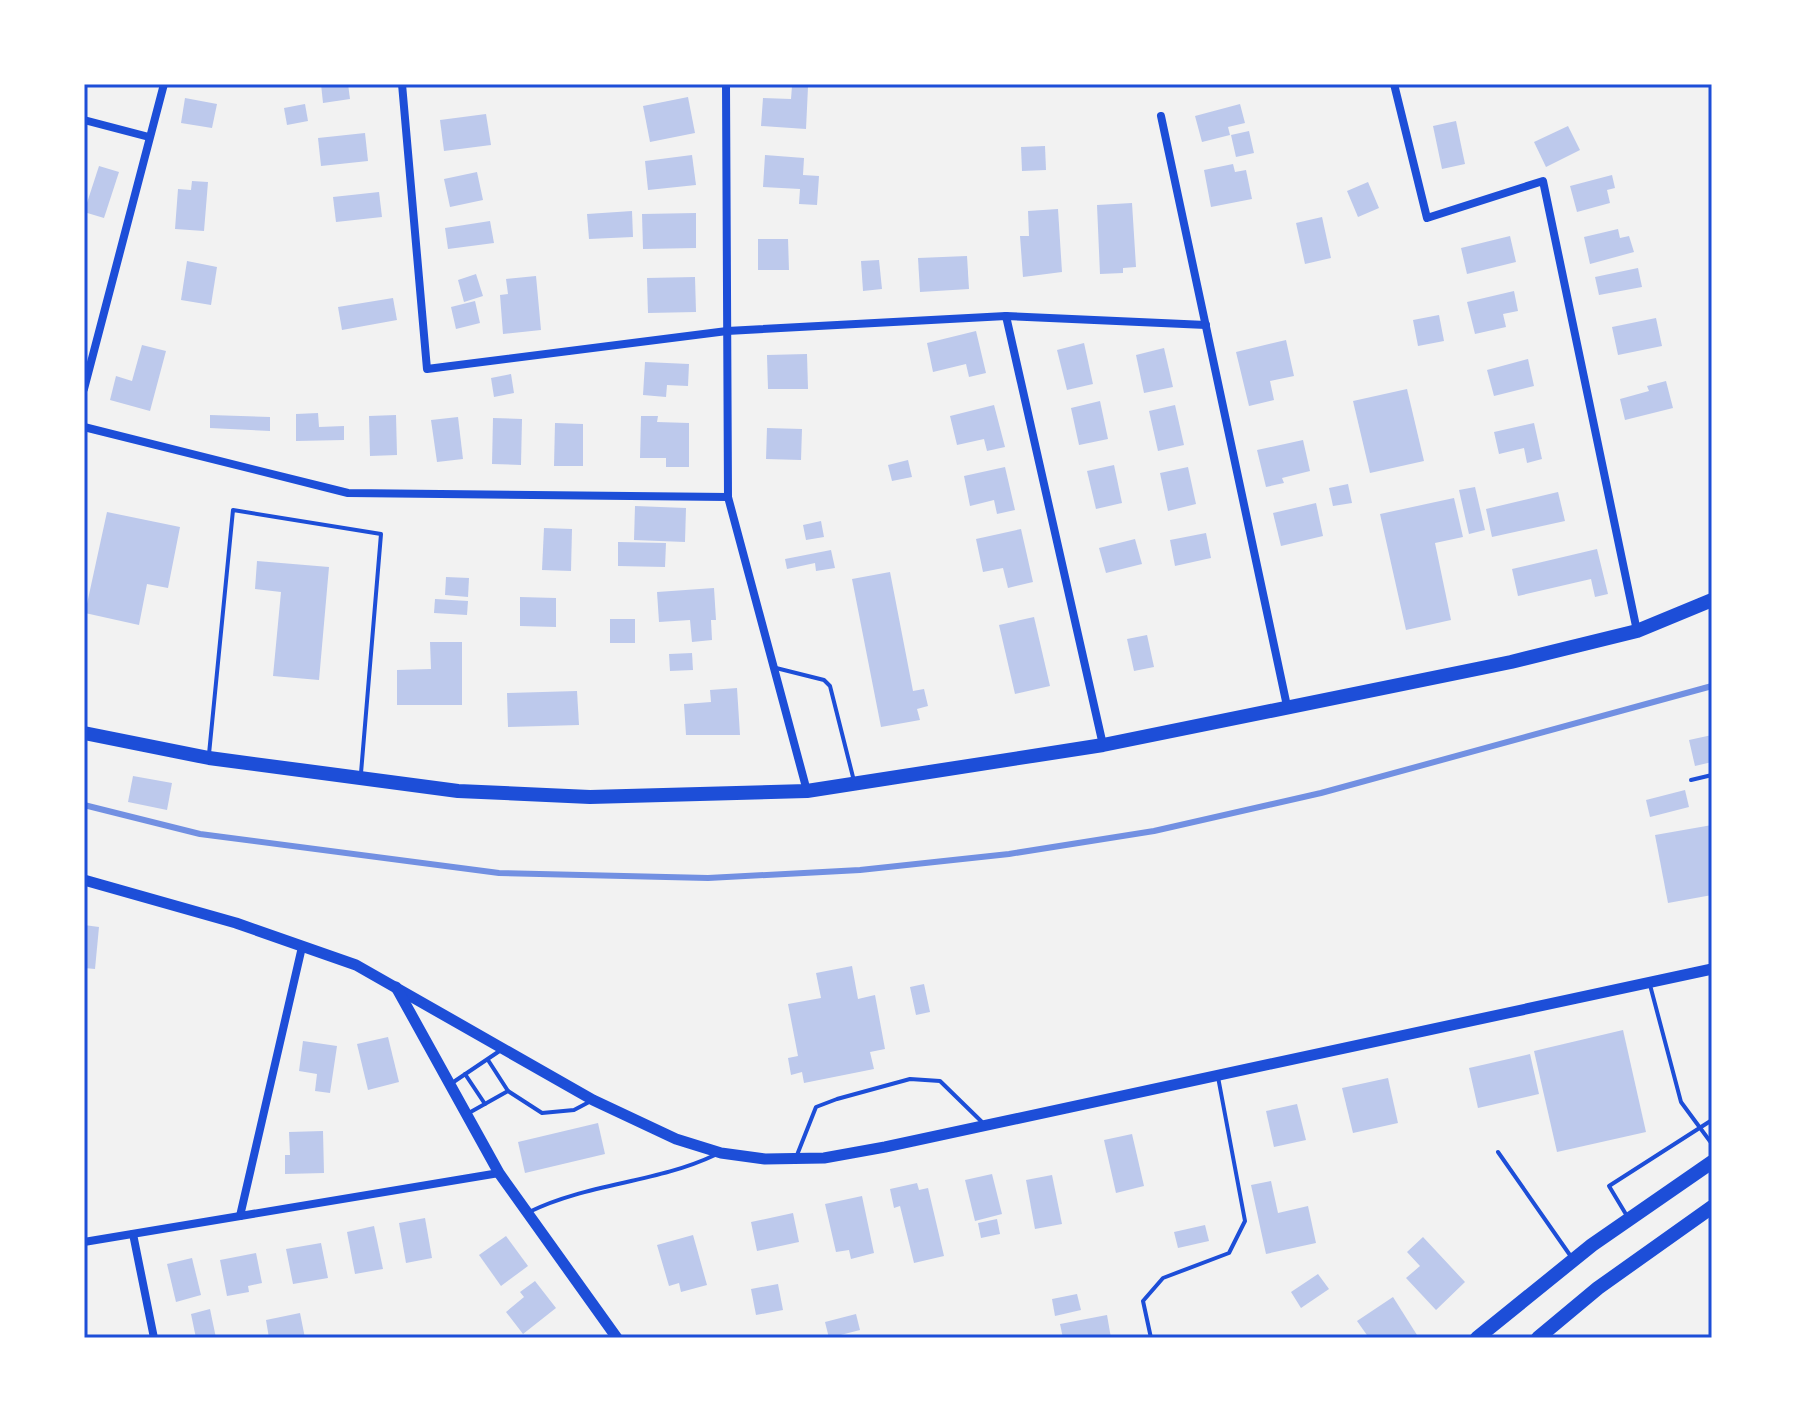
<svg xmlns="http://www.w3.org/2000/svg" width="1796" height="1422" font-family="'Asap Condensed',sans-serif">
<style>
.building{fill:#bdc9ec}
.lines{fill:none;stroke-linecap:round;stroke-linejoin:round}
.service{stroke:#1d4ed8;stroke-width:4}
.minor{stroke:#1d4ed8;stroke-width:8}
.tertiary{stroke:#1d4ed8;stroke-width:11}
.primary{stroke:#1d4ed8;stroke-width:14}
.rail{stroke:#7290e2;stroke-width:6}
.neatline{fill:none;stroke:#1d4ed8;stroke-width:3}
</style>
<rect width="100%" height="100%" fill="#f2f2f2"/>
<g class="building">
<polygon points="321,84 348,84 350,99 323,103"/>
<polygon points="792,86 808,87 806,129 761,126 763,98 791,99"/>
<polygon points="688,97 695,133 650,142 643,106"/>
<polygon points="185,98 217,104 212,128 181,123"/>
<polygon points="305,104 308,121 287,125 284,108"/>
<polygon points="1240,104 1245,123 1228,127 1230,135 1202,142 1195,116"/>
<polygon points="486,114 491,145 444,151 440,120"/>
<polygon points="1456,121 1465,164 1442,169 1433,126"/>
<polygon points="1568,126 1580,150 1546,167 1534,142"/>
<polygon points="1249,131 1254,153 1236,157 1231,135"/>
<polygon points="365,133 368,161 321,166 318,138"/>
<polygon points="1045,146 1046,170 1022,171 1021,147"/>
<polygon points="692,155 696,185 648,190 645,161"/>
<polygon points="765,155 804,158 803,175 819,176 817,205 799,204 800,189 763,187"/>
<polygon points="1233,164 1235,172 1246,170 1252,199 1211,207 1204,170"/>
<polygon points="99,166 119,172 104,218 84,212"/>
<polygon points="477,172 483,200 450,207 444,179"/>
<polygon points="1612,175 1615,188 1607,190 1610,203 1577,212 1570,186"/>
<polygon points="192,181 208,182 204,231 175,229 178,189 191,190"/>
<polygon points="1368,182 1379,208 1358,217 1347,191"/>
<polygon points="379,192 382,217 336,222 333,197"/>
<polygon points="1132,203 1136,267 1123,268 1123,273 1100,274 1097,205"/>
<polygon points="1058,209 1062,272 1023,277 1020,236 1029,236 1028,211"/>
<polygon points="632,211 633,237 589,239 587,214"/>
<polygon points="696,213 696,248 643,249 642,214"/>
<polygon points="1322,217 1331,258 1305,264 1296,223"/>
<polygon points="490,221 494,243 448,249 445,228"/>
<polygon points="1618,229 1620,238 1629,236 1634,252 1590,264 1584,237"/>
<polygon points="1510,236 1516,262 1467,274 1461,248"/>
<polygon points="758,239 788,239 789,270 758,270"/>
<polygon points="967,256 969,289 920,292 918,258"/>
<polygon points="879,260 882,289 863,291 861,261"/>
<polygon points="187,261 217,267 211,305 181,300"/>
<polygon points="1638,268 1642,287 1599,295 1595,277"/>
<polygon points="476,274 483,296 464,302 458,280"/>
<polygon points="536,276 541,330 503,334 500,295 508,294 506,279"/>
<polygon points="695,277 696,312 648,313 647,278"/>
<polygon points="1514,291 1518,311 1503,314 1506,327 1475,334 1467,302"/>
<polygon points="393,298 397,320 342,330 338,307"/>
<polygon points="475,301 480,323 456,329 451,307"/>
<polygon points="1439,315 1444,341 1418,346 1413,320"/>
<polygon points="1656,318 1662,346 1618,355 1612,327"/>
<polygon points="976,331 986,373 969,377 966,364 933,372 927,343"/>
<polygon points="1286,340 1294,376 1270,381 1274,400 1249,406 1236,352"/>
<polygon points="1084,343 1093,384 1067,390 1057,350"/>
<polygon points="142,345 166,351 150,411 110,400 116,376 132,381"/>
<polygon points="1164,348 1173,387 1144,393 1136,355"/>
<polygon points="807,354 808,389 768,389 767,355"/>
<polygon points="1528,359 1534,386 1494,396 1487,370"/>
<polygon points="645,362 689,364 688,386 667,385 666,397 643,395"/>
<polygon points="511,374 514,393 494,397 491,378"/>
<polygon points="1666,381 1673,408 1625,420 1620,399 1649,391 1647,386"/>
<polygon points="1407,389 1424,461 1370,473 1353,401"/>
<polygon points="1100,401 1108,439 1079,445 1071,408"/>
<polygon points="994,405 1005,447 987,451 984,439 957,445 950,416"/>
<polygon points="1175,405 1184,445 1158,451 1149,411"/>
<polygon points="318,413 319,427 344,426 344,440 296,441 296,414"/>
<polygon points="210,415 270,417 270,431 210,428"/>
<polygon points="396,415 397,455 370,456 369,416"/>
<polygon points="641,416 658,416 657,422 689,423 689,467 666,467 666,458 640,458"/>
<polygon points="458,417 463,459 437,462 431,420"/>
<polygon points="493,418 522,419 521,465 492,464"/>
<polygon points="555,423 583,424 583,466 554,466"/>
<polygon points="1534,423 1542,459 1527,463 1524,448 1499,454 1494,432"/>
<polygon points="767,428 802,429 801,460 766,459"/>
<polygon points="1303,440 1310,471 1282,478 1284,483 1266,487 1257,450"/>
<polygon points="908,460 912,477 892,481 888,465"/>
<polygon points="1114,465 1122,503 1096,509 1087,471"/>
<polygon points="1005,467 1015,510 997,514 994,500 970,506 964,476"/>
<polygon points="1188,467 1196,504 1168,511 1160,473"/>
<polygon points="1348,484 1352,503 1333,506 1329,488"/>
<polygon points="1475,487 1485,530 1469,534 1459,490"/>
<polygon points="1558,492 1565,521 1492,537 1486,509"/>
<polygon points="1454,498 1463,537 1435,543 1451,620 1406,630 1380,514"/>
<polygon points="1316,503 1323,536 1281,546 1273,513"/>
<polygon points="635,506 686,508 685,542 634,540"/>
<polygon points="107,512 180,527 168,588 147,584 139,625 85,613"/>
<polygon points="821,521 824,537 806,540 803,525"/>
<polygon points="544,528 572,529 571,571 542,570"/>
<polygon points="1021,529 1033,582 1008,588 1003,568 983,572 976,539"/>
<polygon points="1206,533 1211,558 1175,566 1170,540"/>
<polygon points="1135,539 1142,564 1106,573 1099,548"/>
<polygon points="618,542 666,543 665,567 618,566"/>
<polygon points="1597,549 1608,594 1595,597 1591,579 1518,596 1512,569"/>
<polygon points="831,550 835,568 816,571 815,563 787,569 785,559"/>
<polygon points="257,561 329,567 319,680 273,676 281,592 255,589"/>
<polygon points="890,572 913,691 924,689 928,706 917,709 920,720 881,727 852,579"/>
<polygon points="446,577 469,578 468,597 445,595"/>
<polygon points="714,588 716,620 711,620 712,640 692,642 690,620 659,622 657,592"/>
<polygon points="520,597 556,598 556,627 520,626"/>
<polygon points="435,599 468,601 467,615 434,613"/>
<polygon points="1034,617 1050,686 1015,694 999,625"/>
<rect x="610" y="619" width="25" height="24"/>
<polygon points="1147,635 1154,667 1134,671 1127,639"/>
<polygon points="430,642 462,642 462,705 397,705 397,670 431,669"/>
<polygon points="692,653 693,670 670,671 669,654"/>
<polygon points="737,688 740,735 686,735 684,704 711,702 710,690"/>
<polygon points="577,691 579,725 508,727 507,693"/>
<polygon points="1712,735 1712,762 1695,766 1689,740"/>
<polygon points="133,776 172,783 167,810 128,802"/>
<polygon points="1685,790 1689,807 1650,817 1646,800"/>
<polygon points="1712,825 1712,895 1668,903 1655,835"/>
<polygon points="84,925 99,927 95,969 84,968"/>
<polygon points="852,966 858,999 875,995 885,1049 870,1052 874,1069 804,1083 802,1072 791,1075 788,1058 798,1056 788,1004 821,998 816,973"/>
<polygon points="924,984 930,1012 916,1015 910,987"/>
<polygon points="1623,1030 1646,1132 1557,1152 1534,1051"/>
<polygon points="388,1037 399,1082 368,1090 357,1044"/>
<polygon points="303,1041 337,1046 330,1093 315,1091 317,1074 299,1071"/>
<polygon points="1530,1054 1539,1094 1478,1108 1469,1068"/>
<polygon points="1388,1078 1398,1123 1353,1133 1342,1088"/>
<polygon points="1297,1104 1306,1140 1274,1147 1266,1111"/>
<polygon points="598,1123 605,1154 525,1173 518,1142"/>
<polygon points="323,1131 324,1173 285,1174 285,1155 290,1155 289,1132"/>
<polygon points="1132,1134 1144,1186 1116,1193 1104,1140"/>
<polygon points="992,1174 1002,1214 975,1221 965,1180"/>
<polygon points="1052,1175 1062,1224 1035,1229 1026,1180"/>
<polygon points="1271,1181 1278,1213 1308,1206 1316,1243 1266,1254 1251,1185"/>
<polygon points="917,1183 919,1190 928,1188 944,1256 914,1263 900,1206 894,1208 890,1189"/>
<polygon points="862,1196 874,1253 851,1259 849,1250 836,1252 825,1204"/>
<polygon points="793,1213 799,1242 757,1251 751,1222"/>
<polygon points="425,1218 432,1258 406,1263 399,1223"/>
<polygon points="997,1219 1000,1234 981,1238 978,1223"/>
<polygon points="1205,1225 1209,1241 1178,1248 1174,1232"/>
<polygon points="374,1226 383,1269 355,1274 347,1232"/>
<polygon points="693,1235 707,1285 681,1292 679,1283 669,1286 657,1245"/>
<polygon points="506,1236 528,1266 501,1286 479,1255"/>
<polygon points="1423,1237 1465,1282 1436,1310 1406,1278 1420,1266 1407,1252"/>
<polygon points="321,1243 328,1278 293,1284 286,1249"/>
<polygon points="256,1253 262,1283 248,1286 249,1292 227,1296 220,1260"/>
<polygon points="192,1258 201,1295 176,1302 167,1264"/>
<polygon points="1318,1274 1329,1289 1301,1308 1291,1292"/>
<polygon points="535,1281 556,1308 523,1334 506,1312 524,1297 520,1292"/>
<polygon points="778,1284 783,1310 756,1315 751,1289"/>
<polygon points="1077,1294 1081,1310 1055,1316 1052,1299"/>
<polygon points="1393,1297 1417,1335 1412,1338 1369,1338 1357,1321"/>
<polygon points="210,1309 216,1338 196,1338 191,1314"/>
<polygon points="300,1313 305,1338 269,1338 266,1320"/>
<polygon points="856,1314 860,1330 829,1338 825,1322"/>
<polygon points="1107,1315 1111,1338 1063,1338 1060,1324"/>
</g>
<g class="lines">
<g class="service">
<polyline points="776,668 824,680 830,686 854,781"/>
<polyline points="209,754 233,510 381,534 361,773"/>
<polyline points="1691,780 1712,775"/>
<polyline points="1650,985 1681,1102 1712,1144"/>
<polyline points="488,1060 508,1091"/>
<polyline points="465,1074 485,1104"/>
<polyline points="452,1083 501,1050"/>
<polyline points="467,1114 508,1091 542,1113 574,1110 591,1101"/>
<polyline points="1498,1152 1572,1258"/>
<polyline points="797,1155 816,1107 837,1099 910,1079 940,1081 982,1122"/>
<path d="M529,1212C588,1183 656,1183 715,1155"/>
<polyline points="1627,1216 1609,1186 1712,1120"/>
<polyline points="1151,1338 1143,1301 1163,1278 1229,1253 1245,1221 1218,1077"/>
</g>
<g class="minor">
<polyline points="402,84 427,369 727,331 1006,316 1206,325"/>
<polyline points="726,84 728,497 807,791"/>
<polyline points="1394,84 1427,218 1543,181 1637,631"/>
<polyline points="1161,116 1287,706"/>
<polyline points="84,120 149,137"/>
<polyline points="1006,316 1103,745"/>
<polyline points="84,389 164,84"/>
<polyline points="84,427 348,493 728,497"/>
<polyline points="240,1216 302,947"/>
<polyline points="133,1234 154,1338"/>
<polyline points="84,1242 499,1173"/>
</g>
<g class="tertiary">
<polyline points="84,880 236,923 356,965 593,1100 676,1139 721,1153 765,1159 824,1158 885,1147 1712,969"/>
<polyline points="396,987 499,1173 617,1338"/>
</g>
<g class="primary">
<polyline points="84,733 209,758 458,791 590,797 807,791 1103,745 1511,662 1637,631 1712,600"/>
<polyline points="1477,1338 1592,1245 1712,1162"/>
<polyline points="1538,1338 1598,1288 1712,1207"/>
</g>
<polyline class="rail" points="84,805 200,834 499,873 708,878 860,870 1009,854 1154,831 1321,793 1712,686"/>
</g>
<rect width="1796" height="1422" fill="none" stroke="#ffffff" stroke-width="172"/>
<rect x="86" y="86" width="1624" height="1250" class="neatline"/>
</svg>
